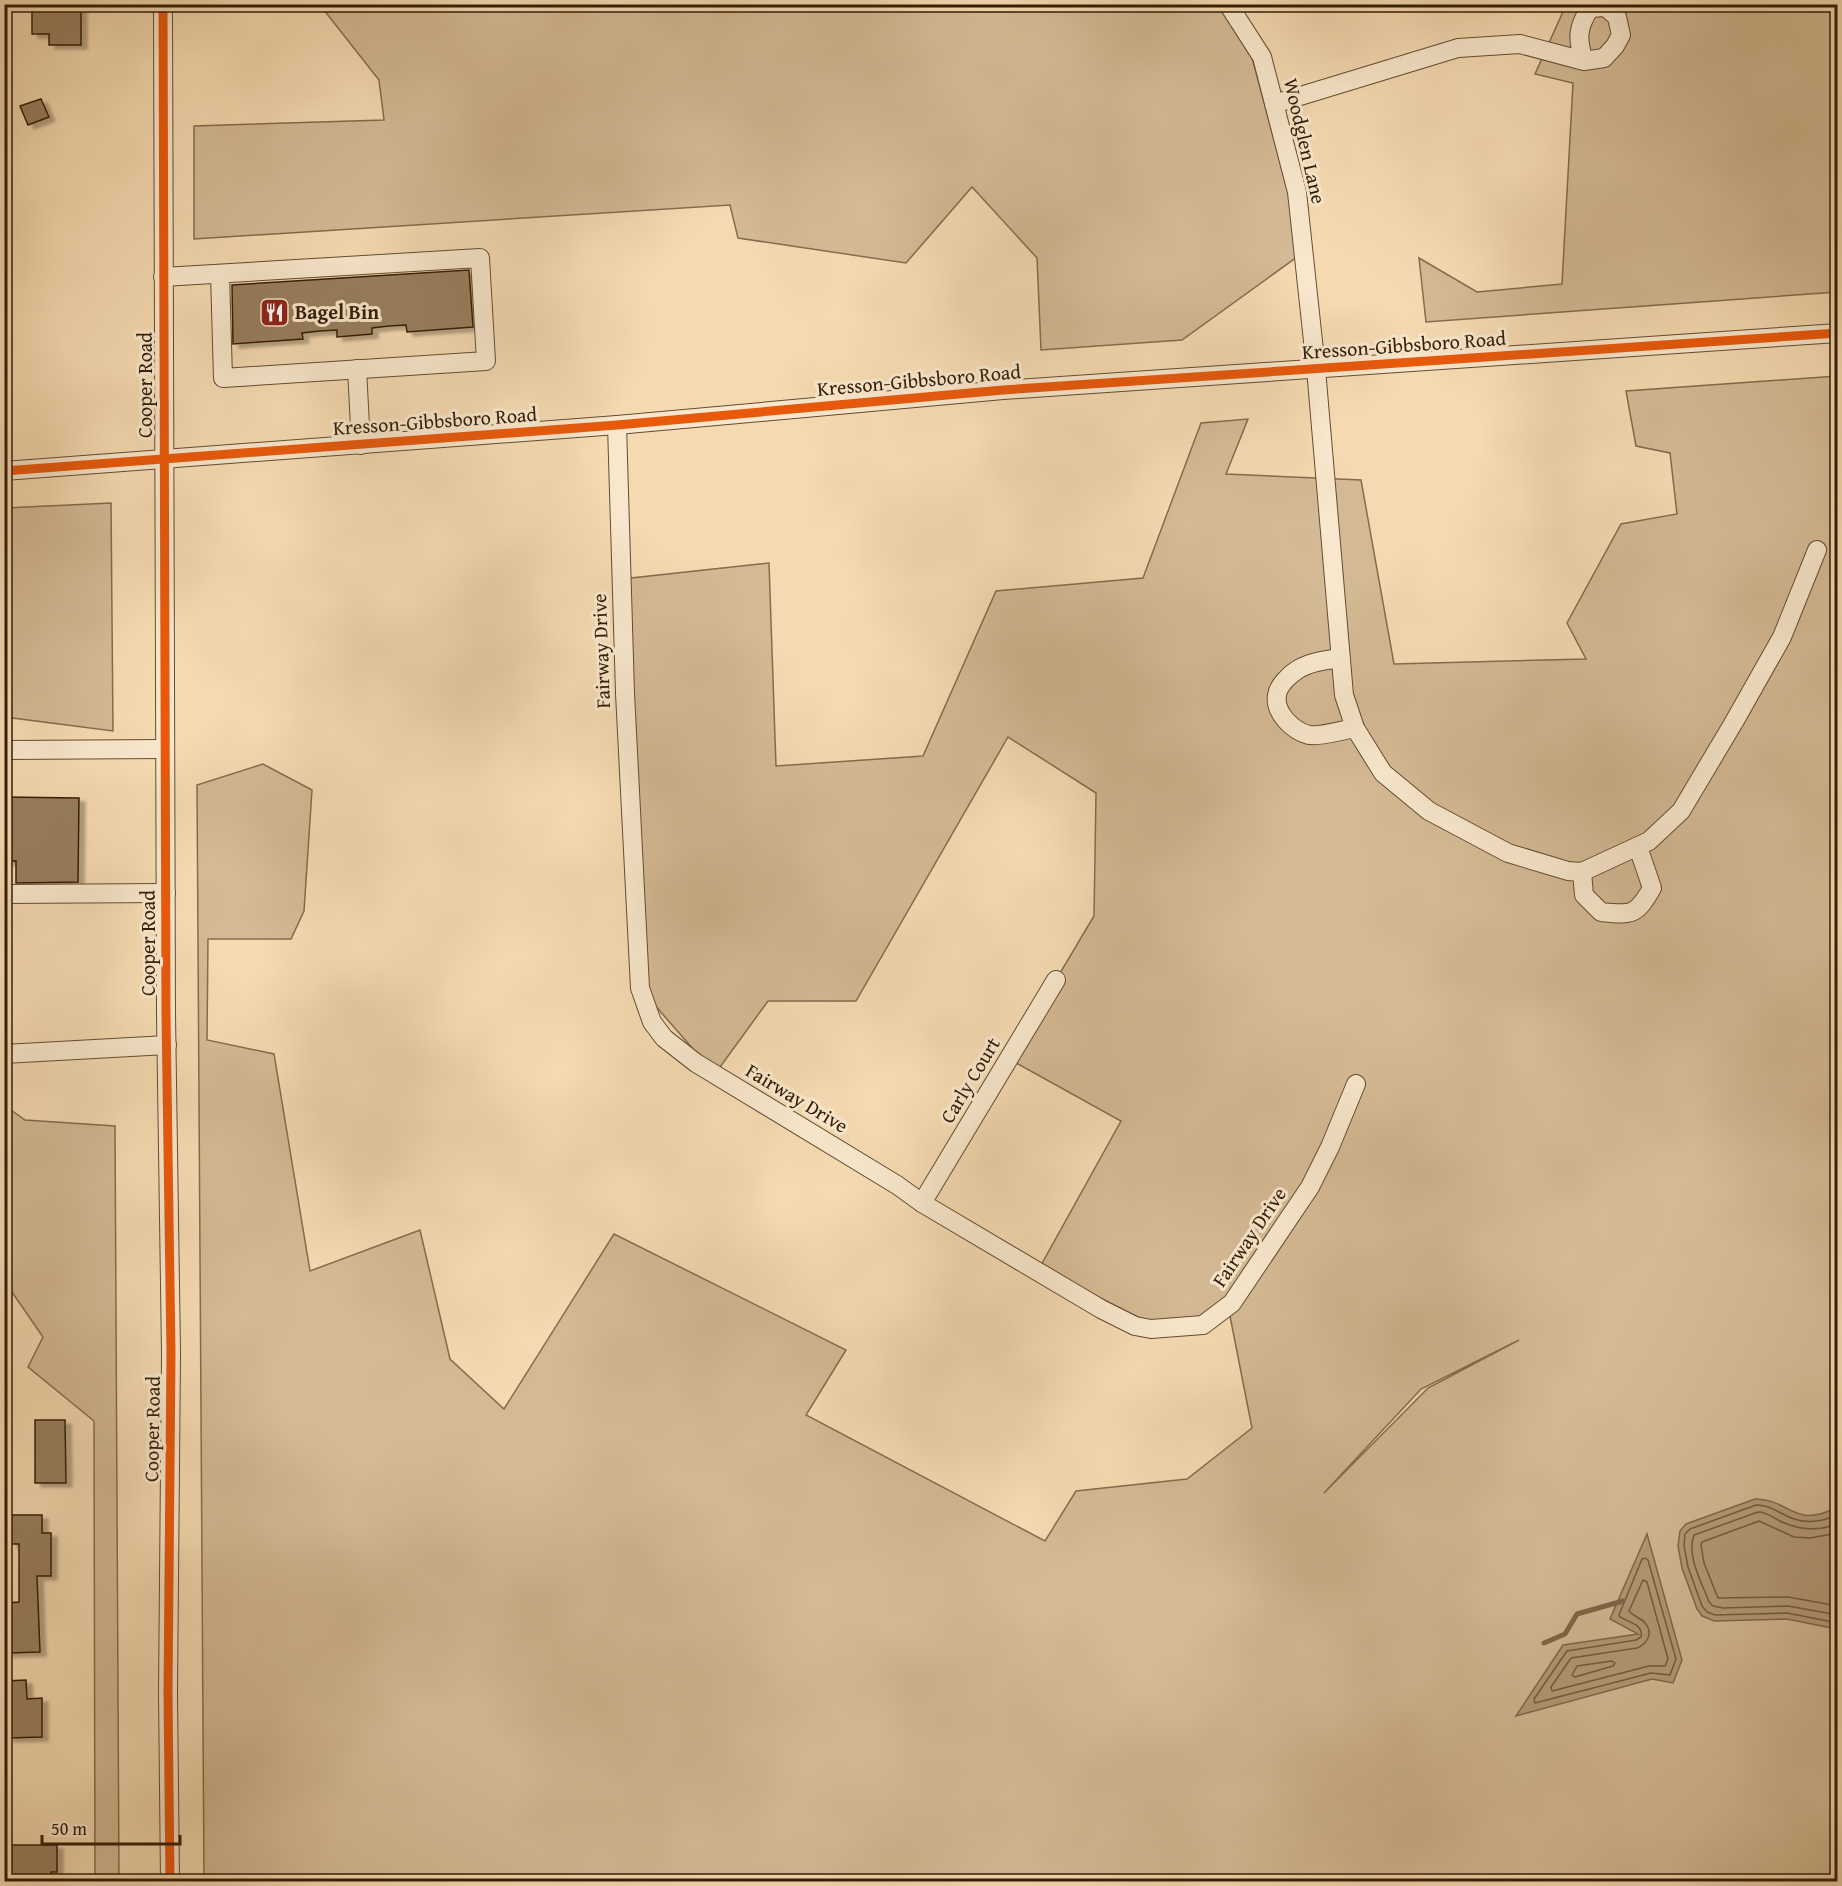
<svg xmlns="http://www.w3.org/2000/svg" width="1842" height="1886" font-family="'Gentium Book Plus',serif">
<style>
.green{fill:#d4ba94;stroke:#846c4d;stroke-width:1.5;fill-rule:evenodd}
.water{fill:#b39a77;stroke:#80684a;stroke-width:1.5}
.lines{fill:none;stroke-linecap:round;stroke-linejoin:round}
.shore{stroke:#745c3e;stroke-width:1.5}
.stream{stroke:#80684a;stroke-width:5}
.building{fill:#987f5f;stroke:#341d06;stroke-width:1.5;filter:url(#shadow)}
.minor-casing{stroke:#644c31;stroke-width:20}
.minor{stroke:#f8e7cc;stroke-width:18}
.cycleway-casing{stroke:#f8e7cc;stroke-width:13}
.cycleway{stroke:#e8590c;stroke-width:9}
.labels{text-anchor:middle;stroke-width:6;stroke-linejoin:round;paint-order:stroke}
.street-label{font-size:20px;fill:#341d06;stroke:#f8e7cc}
.poi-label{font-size:20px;font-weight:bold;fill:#341d06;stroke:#f8e7cc;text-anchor:start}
</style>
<defs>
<filter id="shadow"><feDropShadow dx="6" dy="4" stdDeviation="1.5" flood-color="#0004"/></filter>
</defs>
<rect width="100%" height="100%" fill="#f5dab1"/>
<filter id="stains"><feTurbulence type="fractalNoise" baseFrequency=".00333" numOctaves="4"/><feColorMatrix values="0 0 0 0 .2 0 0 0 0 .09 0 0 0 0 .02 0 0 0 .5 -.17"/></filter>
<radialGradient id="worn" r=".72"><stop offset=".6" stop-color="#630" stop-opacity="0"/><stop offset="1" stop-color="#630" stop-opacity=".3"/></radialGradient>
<g class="green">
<polygon points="1219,4 1246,35 1304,252 1182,340 1041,350 1037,258 972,187 906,263 738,238 730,205 194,239 194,126 384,120 379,80 320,5"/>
<polygon points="1566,5 1837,5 1837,292 1426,322 1419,258 1477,292 1562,284 1573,83 1535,74"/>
<path d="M1837,376V1881H204L197,785L263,764L312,790L304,911L291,939H208L207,1040L274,1054L310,1271L420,1230L450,1359L504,1409L614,1234L846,1350L806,1415L1045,1541L1076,1491L1187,1479L1252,1428L1229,1311L1155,1326L1040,1267L1121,1121L1009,1059L1094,916L1096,793L1008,737L856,1001H768L715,1074L638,986L622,579L769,563L776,766L923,756L996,591L1143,578L1201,423L1248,419L1226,474L1361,480L1394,664L1586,659L1567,623L1621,524L1677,514L1670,453L1636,446L1626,391ZM1519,1340L1428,1388L1324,1493L1421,1389Z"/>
<polygon points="111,503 113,731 5,717 5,508"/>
<polygon points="4,1105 25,1120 115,1126 119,1881 95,1881 94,1421 28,1367 43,1337 5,1282"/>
</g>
<g class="water">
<path d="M1755,1499C1790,1499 1795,1530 1837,1507V1629L1787,1619L1714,1621L1702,1616L1697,1609L1682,1568L1678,1546L1680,1531L1686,1524Z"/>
<polygon points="1647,1534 1682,1660 1673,1683 1652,1679 1516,1716 1563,1645 1638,1634 1610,1619"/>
</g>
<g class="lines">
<g class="shore">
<path d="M1838,1514C1820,1524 1800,1524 1783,1514C1773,1509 1767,1505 1756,1505L1690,1529L1685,1534L1684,1546L1688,1567L1702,1606L1707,1612L1715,1615L1787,1613L1838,1623"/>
<path d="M1838,1523C1820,1532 1798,1530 1780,1521C1772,1517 1767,1512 1758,1512L1694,1535C1686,1555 1702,1583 1709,1602L1713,1606L1723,1608L1788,1606L1838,1615"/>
<polyline points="1838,1533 1810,1538 1794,1537 1759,1521 1702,1542 1701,1545 1704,1563 1718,1598 1788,1597 1838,1606"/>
<path d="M1645,1558L1648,1560L1676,1659L1670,1675L1651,1673L1535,1703L1534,1699L1567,1651L1636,1640L1641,1637C1644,1625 1629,1622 1620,1617L1619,1615L1642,1559Z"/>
<path d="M1643,1580L1647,1582L1668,1659L1665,1666H1649L1552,1691L1551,1687L1571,1658L1637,1648C1647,1644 1654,1633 1645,1623C1641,1618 1633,1616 1629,1611Z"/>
<polygon points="1612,1661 1615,1663 1613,1666 1575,1677 1572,1675 1577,1666"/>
</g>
<polyline class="stream" points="1544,1643 1565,1634 1577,1614 1623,1601"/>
</g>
<g class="building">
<polygon points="32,4 81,4 81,45 49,45 49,34 32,34"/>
<polygon points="41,99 49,117 28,125 20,106"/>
<polygon points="469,270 473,327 407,332 406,325 389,326 372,328 372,334 337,337 337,330 320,331 302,333 303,339 233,344 232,285"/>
<polygon points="4,797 79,798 78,882 16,883 16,861 4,861"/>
<polygon points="35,1420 65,1420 66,1483 35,1483"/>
<polygon points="11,1515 42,1515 42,1533 51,1533 51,1576 37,1576 40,1652 7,1653 6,1603 19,1602 19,1544 11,1544"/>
<polygon points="26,1680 27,1699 42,1698 42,1737 8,1738 7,1723 4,1723 4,1681"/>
<polygon points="12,1845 57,1845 57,1872 51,1872 51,1881 22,1881 22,1876 11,1876"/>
</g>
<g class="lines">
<defs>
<g id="minor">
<polyline points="163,4 166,1014 171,1353 168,1692 170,1882"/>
<polyline points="1228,4 1262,57 1297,192 1316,369 1344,695 1355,728 1383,773 1429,811 1508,853 1568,871 1582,872 1649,841 1681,811 1734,722 1782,637 1817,550"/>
<path d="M1274,104L1458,48L1520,44L1584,61L1604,58L1615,46L1621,35L1617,17L1606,7L1590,8C1577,28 1577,39 1584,61"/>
<polyline points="163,277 480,258 486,361 223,378 220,274"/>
<polyline points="357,369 361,445"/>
<polyline points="617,425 625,693 640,988 652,1022 664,1038 696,1063 897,1185 922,1203 1101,1309 1135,1326 1151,1329 1203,1325 1232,1303 1310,1187 1330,1147 1356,1084"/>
<polyline points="4,471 617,425 1003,390 1838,333"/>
<path d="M1341,658C1326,660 1309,662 1297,670C1289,675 1278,686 1277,695C1274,713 1293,731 1309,735C1320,737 1343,730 1355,728"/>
<polyline points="4,750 165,749"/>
<path d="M1582,872L1584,895L1601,912C1632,915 1636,916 1652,888L1638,847"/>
<polyline points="4,894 166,893"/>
<polyline points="4,1054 167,1045"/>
<polyline points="922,1203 1056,980"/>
</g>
</defs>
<use href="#minor" class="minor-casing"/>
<use href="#minor" class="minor"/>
<defs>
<g id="cycleway">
<polyline points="163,4 166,1014 171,1353 168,1692 170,1882"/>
<polyline points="4,471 617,425 1003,390 1838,333"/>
</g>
</defs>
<use href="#cycleway" class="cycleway-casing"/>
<use href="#cycleway" class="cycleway"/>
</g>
<defs>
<symbol id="restaurant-square" viewBox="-11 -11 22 22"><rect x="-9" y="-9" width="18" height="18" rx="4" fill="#8f2418" stroke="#f8e7cc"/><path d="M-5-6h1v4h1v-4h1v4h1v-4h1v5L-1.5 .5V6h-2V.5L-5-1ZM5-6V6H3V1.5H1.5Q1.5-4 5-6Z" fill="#fff"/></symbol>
</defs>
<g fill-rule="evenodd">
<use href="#restaurant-square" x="258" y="296" width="33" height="33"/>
</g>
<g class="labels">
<g class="street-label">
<text transform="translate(1305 141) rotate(77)" y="7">Woodglen Lane</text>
<text transform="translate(1404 345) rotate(-4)" y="7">Kresson-Gibbsboro Road</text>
<text transform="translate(919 380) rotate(-5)" y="7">Kresson-Gibbsboro Road</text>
<text transform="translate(145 385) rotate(-90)" y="7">Cooper Road</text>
<text transform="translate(435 421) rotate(-4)" y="7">Kresson-Gibbsboro Road</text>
<text transform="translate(601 651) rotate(-92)" y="7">Fairway Drive</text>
<text transform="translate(148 943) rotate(-90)" y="7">Cooper Road</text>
<text transform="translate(970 1080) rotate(-59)" y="7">Carly Court</text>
<text transform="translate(797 1098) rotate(31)" y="7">Fairway Drive</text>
<text transform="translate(1249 1237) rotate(-56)" y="7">Fairway Drive</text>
<text transform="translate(152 1429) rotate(-89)" y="7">Cooper Road</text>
</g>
<g class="poi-label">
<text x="295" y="319">Bagel Bin</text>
</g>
</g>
<rect width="1842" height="1886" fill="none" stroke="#f5dab1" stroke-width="24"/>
<rect x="6" y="6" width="1830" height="1874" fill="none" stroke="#341d06" stroke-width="3"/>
<rect x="12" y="12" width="1818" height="1862" fill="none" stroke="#341d06" stroke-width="1.5"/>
<path d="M42 1835v9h138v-9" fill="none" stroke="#341d06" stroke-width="3"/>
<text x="51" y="1835" font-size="18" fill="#341d06" stroke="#f8e7cc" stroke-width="4.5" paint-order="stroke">50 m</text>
<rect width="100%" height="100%" filter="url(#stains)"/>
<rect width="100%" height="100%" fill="url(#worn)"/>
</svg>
